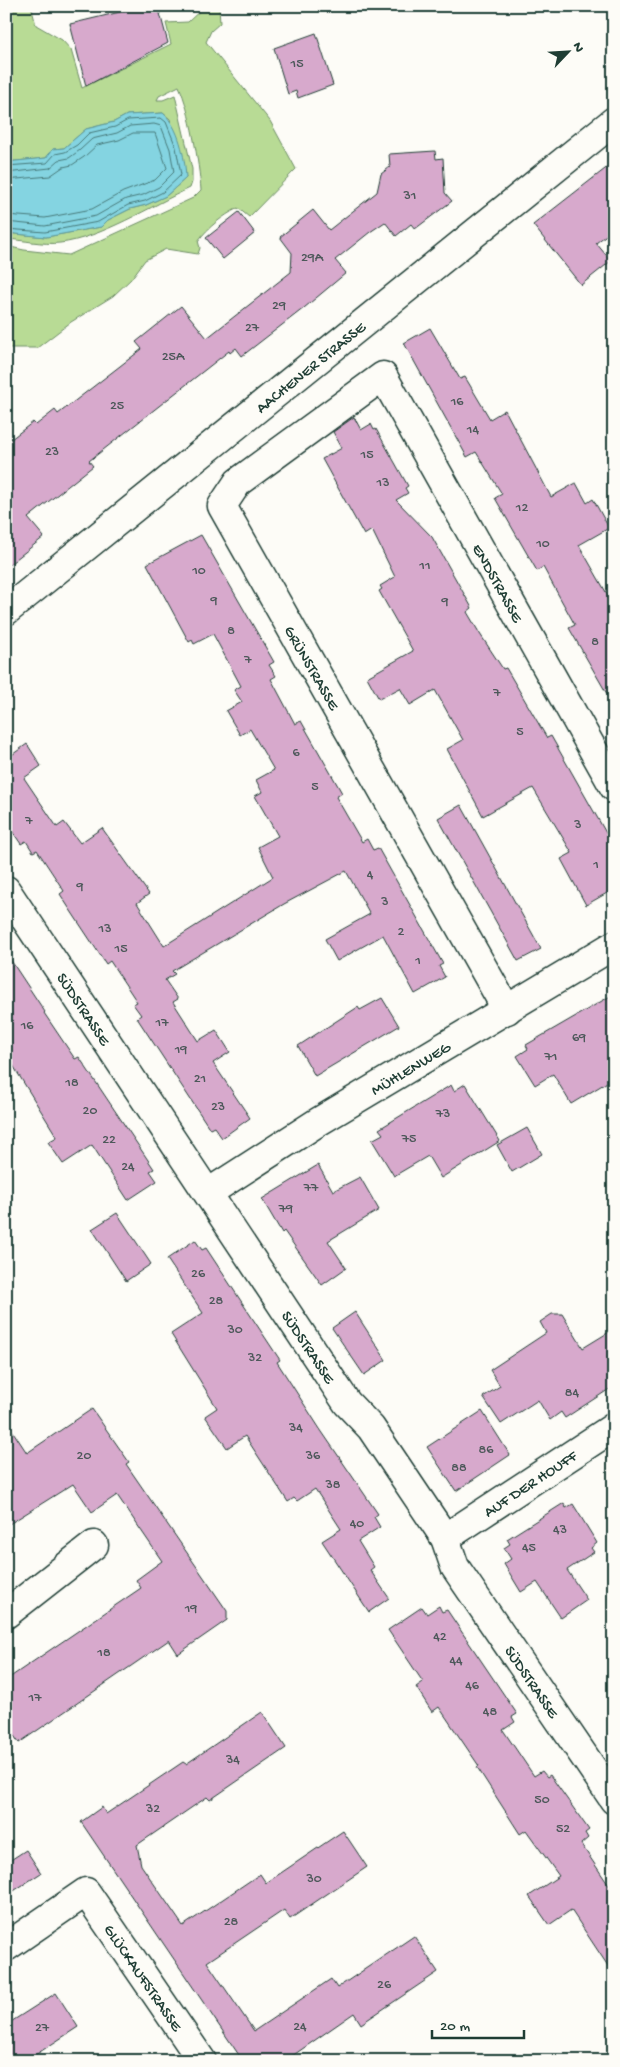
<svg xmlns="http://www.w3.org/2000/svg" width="620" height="2067" font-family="'Gochi Hand',sans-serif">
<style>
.green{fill:#b8db95;stroke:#6c8c64}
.water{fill:#84d4e1;stroke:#5c989c}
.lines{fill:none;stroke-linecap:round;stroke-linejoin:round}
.shore{stroke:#477979;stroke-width:1}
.building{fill:#d7a9cc;stroke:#1f3d34}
.street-casing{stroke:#1f3d34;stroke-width:31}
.street{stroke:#fdfcf7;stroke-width:28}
.labels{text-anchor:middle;stroke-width:4;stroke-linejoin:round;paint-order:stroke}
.number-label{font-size:14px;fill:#4d585a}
.street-label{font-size:16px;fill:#1f3d34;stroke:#fdfcf7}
</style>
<rect width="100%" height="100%" fill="#fdfcf7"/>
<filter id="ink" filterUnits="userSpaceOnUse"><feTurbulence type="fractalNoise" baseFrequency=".02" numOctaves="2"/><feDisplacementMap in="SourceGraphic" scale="10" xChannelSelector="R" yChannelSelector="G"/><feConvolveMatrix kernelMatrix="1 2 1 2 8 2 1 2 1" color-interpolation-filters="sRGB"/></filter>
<g filter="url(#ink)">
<path class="green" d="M6,6H31L36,25L62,40L71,50L82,88L171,44L166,23L188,22L205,6L219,8L220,23L211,31L206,42L270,121L296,169L249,217L238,208C223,216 208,227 198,241L200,248L198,254L166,249L145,260L131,279L113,296L71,322L37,348H6V246L24,250L69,255L193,198L201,190C199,162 190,111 179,86L159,96L157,100H163L175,95L192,169V182L190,188C153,205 99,239 60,243C42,245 24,240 6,239V233L46,237L101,227L108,220L130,209L146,205L166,196L186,178L170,119L163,113L127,115L114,122L86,129L64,148L53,149L46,158L6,162Z"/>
<path class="water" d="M163,113C179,127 185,157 186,178L166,196L146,205L130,209L108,220L101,227L46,237L6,233V162L46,158L53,149L64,148L86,129L114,122L127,115Z"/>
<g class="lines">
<g class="shore">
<polyline points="6,166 47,163 55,154 65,152 77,145 89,133 115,127 128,120 161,118 166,122 176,147 181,175 163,192 145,201 128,205 98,222 45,232 6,229"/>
<polyline points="6,173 50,168 59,160 69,158 80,150 92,139 117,133 130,126 154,124 161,126 170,149 174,172 159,187 143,195 126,199 96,216 45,226 6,222"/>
<polyline points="6,180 50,176 63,167 72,165 84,157 97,145 119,140 133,133 155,133 167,168 155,180 123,192 92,209 45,218 6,215"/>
</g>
</g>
<g class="building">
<polygon points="133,6 158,6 168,43 86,86 70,24 120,12"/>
<polygon points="316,33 333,85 298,98 296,91 288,94 274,48"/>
<polygon points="435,151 436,159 443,158 445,193 452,201 415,229 411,224 396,236 385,222 370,232 335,260 346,273 304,308 242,356 236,348 230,353 229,351 89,461 93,466 28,518 44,537 6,567 6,443 33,422 36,425 55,410 58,414 142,349 136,342 181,306 207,338 291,272 292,253 280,237 313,210 329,230 377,192 381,174 390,167 389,154"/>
<polygon points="614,162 614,229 596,243 611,261 581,285 533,225"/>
<polygon points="239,212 255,233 223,259 206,238"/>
<polygon points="430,328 460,379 465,377 490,419 505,410 551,497 576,483 587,503 593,499 609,528 579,545 614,606 614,706 569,628 575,625 543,567 537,571 495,498 502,494 476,452 467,457 404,343"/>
<polygon points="354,417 361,430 371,424 374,430 376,429 408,486 405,488 408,493 396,500 432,537 472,608 467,612 480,634 503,669 506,668 547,738 551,736 614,847 614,889 586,905 561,859 572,853 533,788 483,816 447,749 463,740 435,690 410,705 400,688 379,699 367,677 413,651 379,591 382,589 380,586 395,577 372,530 364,535 322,459 342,448 333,432"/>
<polygon points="201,535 274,662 269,665 276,676 271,679 295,724 301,721 342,793 336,797 362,842 367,839 373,850 378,848 443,964 439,966 445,977 415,994 383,935 337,961 325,939 370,914 346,871 284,904 172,971 175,974 165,980 178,999 173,1002 198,1041 216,1030 230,1052 213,1063 250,1118 222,1138 214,1127 210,1129 137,1018 141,1015 133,1004 137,1002 110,961 106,964 69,908 60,894 64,891 37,850 33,852 26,841 21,844 6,822 6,753 9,757 27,744 41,766 24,778 57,827 64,822 80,843 102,828 149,894 137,903 164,946 273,877 258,847 278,836 255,796 262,792 256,780 274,770 250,729 240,735 226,711 242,702 234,690 241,686 213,634 194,644 192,640 189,642 147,564"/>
<polygon points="461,805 541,949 518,961 438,818"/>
<polygon points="6,953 45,1012 44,1013 75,1059 79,1057 154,1169 150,1171 157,1181 128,1200 92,1145 63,1164 48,1142 57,1137 6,1054"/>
<polygon points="614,994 614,1078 571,1104 553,1074 535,1085 517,1056 528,1049 526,1045"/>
<polygon points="382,998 399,1026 315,1076 298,1046 358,1007 360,1010"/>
<polygon points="465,1084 500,1141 441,1178 428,1156 394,1176 372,1140 383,1134 379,1129 451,1085 454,1091"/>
<polygon points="527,1128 542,1154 512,1172 497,1145"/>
<polygon points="318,1165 333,1191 360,1177 379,1210 328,1241 346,1268 322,1285 284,1231 282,1233 262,1199"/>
<polygon points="117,1213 151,1264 126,1281 92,1229"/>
<polygon points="195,1240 202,1250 206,1248 280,1360 277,1362 320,1429 378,1514 374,1517 380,1527 358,1541 374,1567 370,1570 389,1598 369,1612 322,1541 341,1529 315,1489 297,1501 294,1498 288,1502 245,1436 227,1448 205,1416 217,1408 171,1334 203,1313 167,1259"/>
<polygon points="355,1312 386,1360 364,1375 332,1328"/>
<polygon points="552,1314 562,1314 583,1348 614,1329 614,1386 565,1418 561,1412 550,1420 538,1400 501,1424 483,1397 500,1386 490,1370 546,1333 540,1322"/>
<polygon points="92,1409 129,1462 126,1464 227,1611 227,1620 178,1654 169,1640 19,1743 6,1724 6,1680 141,1588 136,1580 162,1561 117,1495 92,1512 73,1484 6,1526 6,1421 27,1453"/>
<polygon points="482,1411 510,1455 456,1491 427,1447"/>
<polygon points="564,1503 566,1508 573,1504 597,1543 591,1548 594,1552 567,1570 587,1600 561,1618 537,1582 521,1592 504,1564 511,1559 504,1548 510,1544 507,1539"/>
<polygon points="439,1606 442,1612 447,1610 517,1714 512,1717 515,1722 503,1730 534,1776 542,1771 547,1777 550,1775 589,1830 585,1833 588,1838 581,1844 614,1893 614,1975 571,1910 549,1925 529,1896 559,1876 526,1830 520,1834 477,1767 479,1766 439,1707 432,1712 416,1687 423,1682 388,1630 422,1607 427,1614"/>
<polygon points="262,1712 286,1748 210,1800 207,1797 137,1845 141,1865 183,1926 260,1874 266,1883 343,1831 367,1867 290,1919 284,1910 207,1962 254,2031 331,1979 337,1988 414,1936 438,1972 361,2024 354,2013 285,2061 243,2061 81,1822 102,1807 106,1814 183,1762 186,1764"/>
<polygon points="26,1850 41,1873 6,1896 6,1863"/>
<polygon points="56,1993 78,2027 26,2061 6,2061 6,2025"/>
</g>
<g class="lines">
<defs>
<g id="street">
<path id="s1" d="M6,611L614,121"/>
<path id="s2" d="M6,890L347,1403L371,1428L445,1538L455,1567L614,1800"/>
<path id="s3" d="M507,1010L222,506L238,482L383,376L614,787"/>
<path id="s4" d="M208,1193L318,1122L614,945"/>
<path id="s5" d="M445,1538L614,1427"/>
<polyline points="6,1614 94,1545"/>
<path id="s6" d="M6,1947L86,1892L202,2061"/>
</g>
</defs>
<use href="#street" class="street-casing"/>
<use href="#street" class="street"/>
</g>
</g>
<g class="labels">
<g class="number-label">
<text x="297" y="67">15</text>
<text x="410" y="199">31</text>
<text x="312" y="261">29A</text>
<text x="279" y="309">29</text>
<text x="252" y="331">27</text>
<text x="173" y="360">25A</text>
<text x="457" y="405">16</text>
<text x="117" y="409">25</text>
<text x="473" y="433">14</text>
<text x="52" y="455">23</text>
<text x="367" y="458">15</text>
<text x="383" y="486">13</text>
<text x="522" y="511">12</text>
<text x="543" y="547">10</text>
<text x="425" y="569">11</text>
<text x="199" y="574">10</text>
<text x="214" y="604">9</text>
<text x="445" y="605">9</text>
<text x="231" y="634">8</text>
<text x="595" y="645">8</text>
<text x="248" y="663">7</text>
<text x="497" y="696">7</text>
<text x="520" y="735">5</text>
<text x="296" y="756">6</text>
<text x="315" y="790">5</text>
<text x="29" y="824">7</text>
<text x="578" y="828">3</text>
<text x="596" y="868">1</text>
<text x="370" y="878">4</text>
<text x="80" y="890">9</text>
<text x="385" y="905">3</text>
<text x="105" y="932">13</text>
<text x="401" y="935">2</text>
<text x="121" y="952">15</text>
<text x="418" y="964">1</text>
<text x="162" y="1026">17</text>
<text x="27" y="1029">16</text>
<text x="579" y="1041">69</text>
<text x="181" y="1053">19</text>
<text x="551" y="1060">71</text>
<text x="200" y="1082">21</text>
<text x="72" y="1086">18</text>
<text x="218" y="1110">23</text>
<text x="90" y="1114">20</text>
<text x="443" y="1117">73</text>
<text x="409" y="1142">75</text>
<text x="109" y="1143">22</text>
<text x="128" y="1170">24</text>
<text x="311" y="1191">77</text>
<text x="286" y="1212">79</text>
<text x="198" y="1277">26</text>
<text x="216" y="1304">28</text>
<text x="235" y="1333">30</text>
<text x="255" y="1361">32</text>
<text x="572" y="1396">84</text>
<text x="296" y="1431">34</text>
<text x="486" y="1453">86</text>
<text x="84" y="1459">20</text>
<text x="313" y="1459">36</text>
<text x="459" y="1471">88</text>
<text x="333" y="1488">38</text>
<text x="357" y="1527">40</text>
<text x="560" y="1533">43</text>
<text x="529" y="1551">45</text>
<text x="191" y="1612">19</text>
<text x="440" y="1640">42</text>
<text x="104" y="1656">18</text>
<text x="456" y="1664">44</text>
<text x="472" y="1689">46</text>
<text x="35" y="1701">17</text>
<text x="490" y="1715">48</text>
<text x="233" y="1763">34</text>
<text x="542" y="1803">50</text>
<text x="153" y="1812">32</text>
<text x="563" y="1832">52</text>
<text x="314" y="1882">30</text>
<text x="231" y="1925">28</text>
<text x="384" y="1988">26</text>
<text x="300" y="2030">24</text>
<text x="42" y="2031">27</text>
</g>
<g class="street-label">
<text dy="6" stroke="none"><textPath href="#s1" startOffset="390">AACHENER STRASSE</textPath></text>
<text dy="6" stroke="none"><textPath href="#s3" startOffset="1024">ENDSTRASSE</textPath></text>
<text transform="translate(313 667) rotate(60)" y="6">GRÜNSTRASSE</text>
<text dy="6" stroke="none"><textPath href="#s2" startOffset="142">SÜDSTRASSE</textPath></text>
<text dy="6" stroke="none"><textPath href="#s4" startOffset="238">MÜHLENWEG</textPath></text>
<text dy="6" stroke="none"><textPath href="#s2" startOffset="548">SÜDSTRASSE</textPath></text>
<text dy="6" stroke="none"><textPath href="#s5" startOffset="101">AUF DER HOUFF</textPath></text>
<text dy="6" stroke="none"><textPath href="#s2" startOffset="952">SÜDSTRASSE</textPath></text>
<text dy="6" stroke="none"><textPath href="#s6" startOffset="200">GLÜCKAUFSTRASSE</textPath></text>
</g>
</g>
<rect width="620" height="2067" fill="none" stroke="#fdfcf7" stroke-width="25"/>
<rect x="12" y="12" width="595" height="2042" fill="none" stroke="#1f3d34" stroke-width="2" filter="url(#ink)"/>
<g transform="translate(568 52) rotate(65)" stroke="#fdfcf7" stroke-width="4" paint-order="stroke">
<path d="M0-4L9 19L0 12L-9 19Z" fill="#1f3d34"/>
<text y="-8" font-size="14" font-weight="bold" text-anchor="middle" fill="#1f3d34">N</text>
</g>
<path d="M432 2030v8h92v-8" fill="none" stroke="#1f3d34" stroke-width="2.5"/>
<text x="440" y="2030" font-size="15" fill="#1f3d34" stroke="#fdfcf7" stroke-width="4" paint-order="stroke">20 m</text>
</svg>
